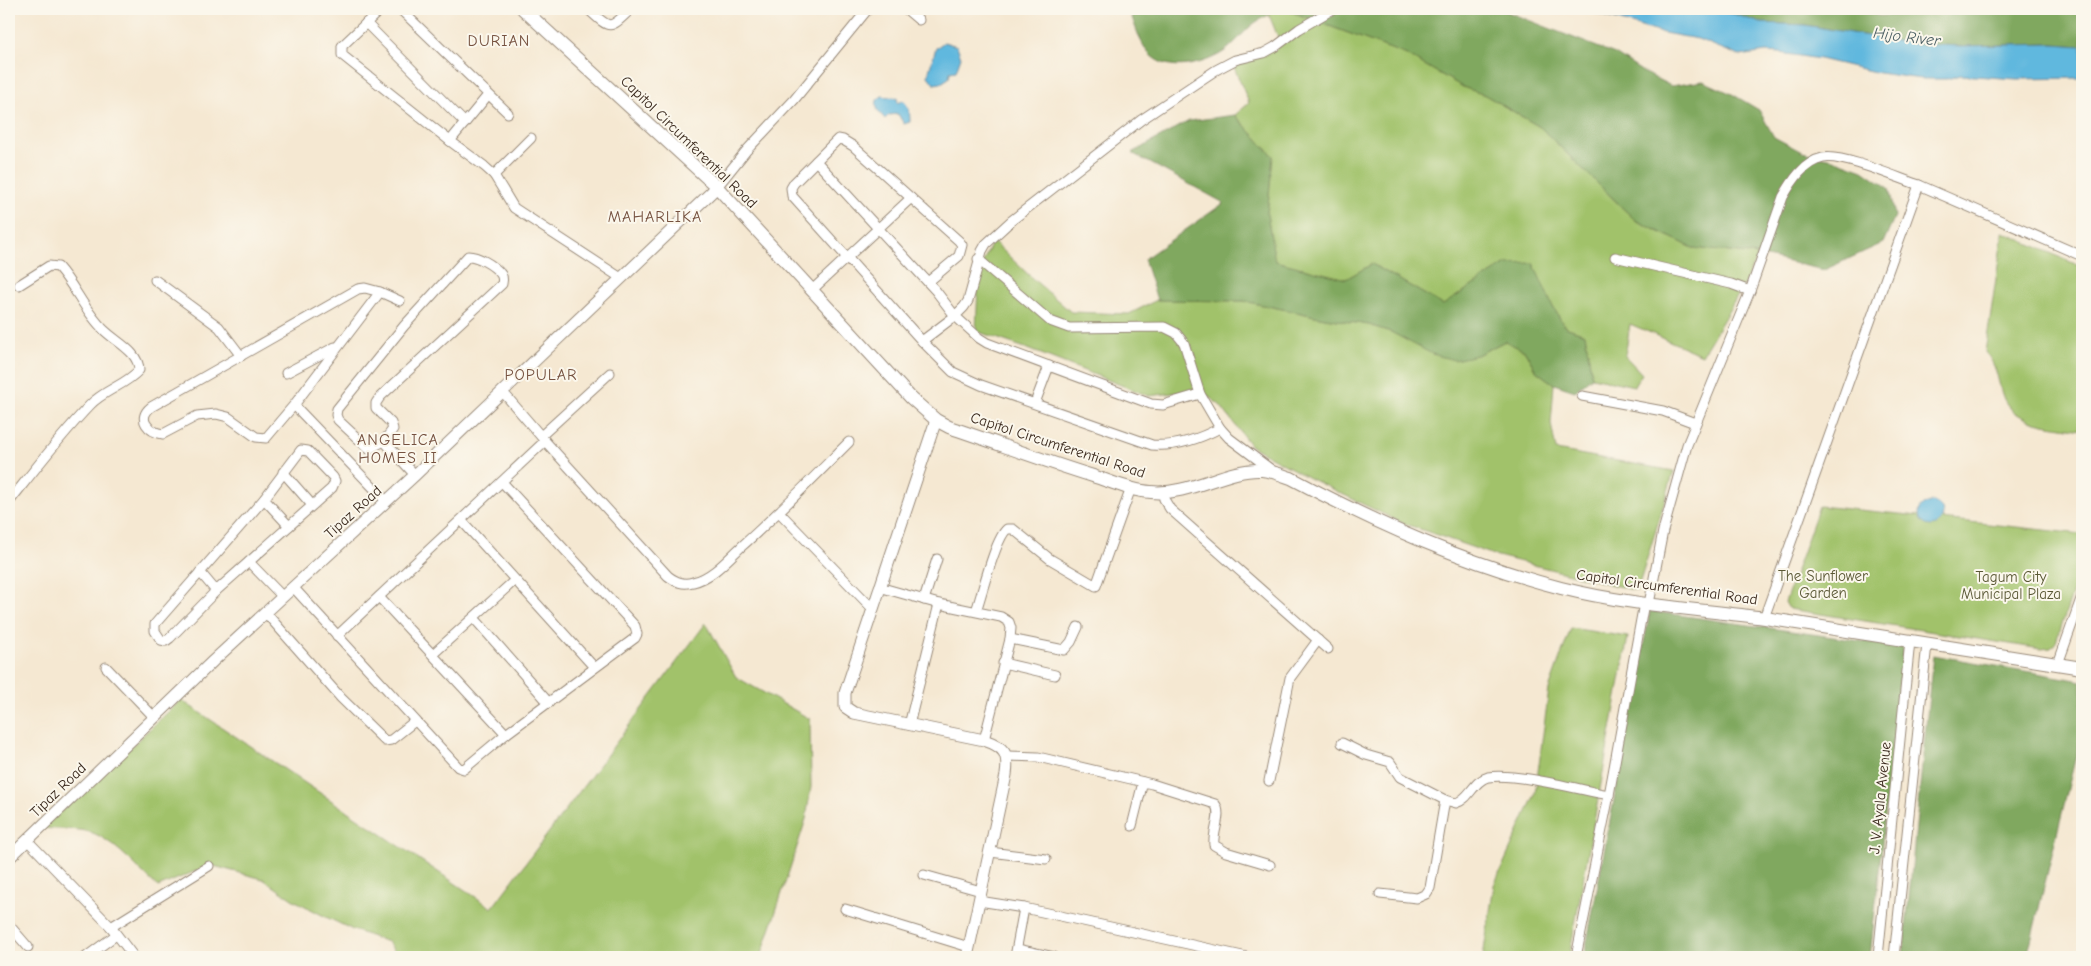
<svg xmlns="http://www.w3.org/2000/svg" width="2091" height="966" font-family="'Comic Neue',sans-serif">
<style>
.green{fill:#a1c26b;stroke:#6e7644}
.forest{fill:#80a85f;stroke:#5e693e}
.water{fill:#61b8de;stroke:#4e717e}
.lines{fill:none;stroke-linecap:round;stroke-linejoin:round}
.minor-casing{stroke:#988978;stroke-width:11}
.tertiary-casing{stroke:#988978;stroke-width:13}
.secondary-casing{stroke:#988978;stroke-width:14}
.minor{stroke:#fff;stroke-width:9}
.tertiary{stroke:#fff;stroke-width:11}
.secondary{stroke:#fff;stroke-width:12}
.labels{text-anchor:middle;stroke-width:4;stroke-linejoin:round;paint-order:stroke}
.street-label{font-size:15px;fill:#3b2a1e;stroke:#fbf7ec}
.park-label{font-size:15px;fill:#5a5835;stroke:#fbf7ec}
.water-label{font-size:16px;font-style:italic;fill:#485c61;stroke:#fbf7ec}
.neighbourhood-label{font-size:16px;letter-spacing:1px;fill:#765240;stroke:#fbf7ec}
</style>
<rect width="100%" height="100%" fill="#fbf7ec"/>
<filter id="ink" filterUnits="userSpaceOnUse"><feTurbulence type="fractalNoise" baseFrequency=".02" numOctaves="2"/><feDisplacementMap in="SourceGraphic" scale="10" xChannelSelector="R" yChannelSelector="G"/><feConvolveMatrix kernelMatrix="1 2 1 2 8 2 1 2 1" color-interpolation-filters="sRGB"/></filter>
<filter id="wash" filterUnits="userSpaceOnUse"><feTurbulence type="fractalNoise" baseFrequency=".0096" numOctaves="4" result="noise"/><feDisplacementMap in="SourceGraphic" scale="20" xChannelSelector="R" yChannelSelector="G"/><feGaussianBlur stdDeviation="1.12" result="paint"/><feColorMatrix in="noise" values="0 0 0 0 0 0 0 0 0 0 0 0 0 0 0 0 0 1.4 0 .05"/><feComposite in="paint" operator="in"/></filter>
<g filter="url(#wash)">
<rect width="100%" height="100%" fill="#f5e8d2"/>
<g class="green">
<polygon points="1272,9 1284,9 1407,55 1463,87 1485,95 1540,127 1635,220 1693,248 1758,255 1740,292 1702,355 1630,324 1625,356 1642,374 1634,386 1592,377 1585,334 1565,327 1553,307 1506,264 1443,305 1372,264 1346,279 1274,261 1267,214 1273,156 1235,115 1249,103 1234,67 1280,42 1269,15"/>
<path d="M2003,232L2082,267V430C2055,425 2011,425 2002,394C1997,378 1997,365 1985,352Z"/>
<polygon points="993,241 1033,279 1071,312 1129,314 1157,300 1244,301 1325,318 1369,325 1391,332 1411,342 1477,355 1505,341 1525,351 1536,371 1554,384 1551,424 1556,450 1674,471 1637,591 1494,555 1400,522 1309,478 1251,446 1220,405 1199,390 1149,396 1031,350 976,331 978,286 980,268"/>
<path d="M1819,506L1919,516C1924,528 1934,527 1941,519L2082,534V565L2056,642L2051,648L2041,649L1789,609L1785,602Z"/>
<path d="M706,623L736,677L810,719L811,787L806,819L761,957H398L388,942L353,930L322,915L292,899L263,879L210,865L158,887C140,871 113,839 90,832C76,828 58,830 43,828L181,700L492,908Z"/>
<polygon points="1571,628 1628,637 1569,957 1483,957 1494,885 1535,794 1549,689"/>
</g>
<g class="forest">
<path d="M1129,9H1272L1269,15C1247,24 1242,38 1225,51C1203,66 1161,76 1145,48C1138,37 1134,22 1129,9Z"/>
<polygon points="1284,9 1500,9 1615,54 1643,72 1671,86 1703,81 1732,94 1759,110 1774,137 1802,152 1833,159 1863,170 1889,188 1895,216 1883,243 1824,270 1758,255 1693,248 1635,220 1540,127 1485,95 1463,87 1407,55"/>
<polygon points="1699,9 1852,9 1880,16 1979,9 2082,9 2082,46 2053,44 1961,46 1915,44 1805,25 1761,23 1734,14"/>
<polygon points="1235,115 1273,156 1267,214 1275,261 1346,279 1372,264 1443,305 1506,264 1533,263 1553,307 1565,327 1585,334 1592,377 1575,391 1554,384 1536,371 1525,351 1505,341 1477,355 1454,360 1432,354 1391,332 1369,325 1325,318 1244,301 1157,300 1144,259 1224,203 1132,153 1189,121"/>
<polygon points="1650,611 1903,647 1870,957 1584,957"/>
<polygon points="1933,655 2082,681 2082,731 2027,957 1903,957"/>
</g>
<g class="water">
<polygon points="1581,9 1699,9 1734,14 1761,23 1805,25 1915,44 1961,46 2053,44 2082,46 2082,78 2017,79 1961,75 1947,79 1921,79 1879,73 1820,59 1780,53 1766,52 1740,56 1698,39 1658,32"/>
<path d="M944,42L957,46L961,57L956,71L950,72L949,78L941,83L934,84L928,76C930,66 933,58 936,48Z"/>
<path d="M882,96L897,98L898,103L902,100C909,105 910,113 910,122L904,124L898,114L889,115L885,119C879,112 875,109 877,100Z"/>
<circle cx="1931" cy="514" r="12"/>
</g>
</g>
<g filter="url(#ink)">
<g class="lines">
<defs>
<g id="minor">
<polyline points="381,9 342,46 342,55 450,141 484,166 494,175 514,208 621,278"/>
<polyline points="400,9 508,113"/>
<path d="M588,9C611,30 609,30 631,9"/>
<polyline points="906,9 919,20"/>
<polyline points="366,23 465,123"/>
<polyline points="450,141 488,95"/>
<polyline points="816,161 936,291 955,316 922,341"/>
<polyline points="494,175 531,138"/>
<polyline points="717,187 746,151 794,100 868,9"/>
<path d="M468,256C478,256 493,265 500,273C503,276 503,280 502,284L380,397L376,403V408L391,423L393,429L384,441L369,449L338,420L336,415L337,409L404,326Z"/>
<polyline points="1615,257 1731,284 1750,291"/>
<polyline points="978,259 1050,321 1069,328 1164,327 1176,333 1184,343 1200,394 1220,428 1229,438 1273,471"/>
<polyline points="155,280 219,327 241,356"/>
<path d="M928,282L959,256L962,245L959,241L853,146L843,140L838,139L794,183L791,188L792,196L922,341L953,372L981,385L1152,445C1175,447 1199,439 1220,428"/>
<polyline points="811,291 911,198"/>
<polyline points="380,292 400,301"/>
<polyline points="286,373 335,347"/>
<path d="M502,391L545,441L668,576C676,582 683,585 693,582C712,578 728,559 742,546C779,513 814,477 849,442"/>
<polyline points="1200,394 1163,405 1151,404 987,343 979,338 955,316 964,307 968,301 982,251 986,244 1011,221 1141,120 1216,70 1235,60 1264,53 1275,47 1299,29 1333,9"/>
<polyline points="1582,396 1663,411 1695,423"/>
<polyline points="1035,403 1049,366"/>
<path d="M294,405L380,292L365,288L358,289L151,407C136,419 149,432 163,434L197,416L216,414L228,417L256,437L266,438L294,405L386,501"/>
<polyline points="541,436 610,373"/>
<polyline points="384,441 415,475"/>
<polygon points="301,450 308,451 333,477 335,481 332,488 216,591 170,638 166,641 161,640 155,631 155,624 264,499"/>
<polyline points="283,472 312,505"/>
<polyline points="1163,493 1164,499 1170,509 1328,649"/>
<polyline points="264,499 289,526"/>
<path d="M9,502C35,469 61,435 90,405C104,390 126,385 139,370C139,352 116,342 104,330C85,312 75,286 58,267L49,266L19,285"/>
<polyline points="779,512 872,608"/>
<polyline points="462,521 594,667"/>
<polyline points="249,562 282,596"/>
<polyline points="200,572 216,591"/>
<polyline points="293,587 458,767 464,769 506,734 635,638 637,634 635,626 503,483"/>
<polyline points="879,587 939,604 1001,617 1009,622 1011,628 1010,639 984,740"/>
<polyline points="379,597 506,734"/>
<polyline points="924,600 937,559"/>
<path d="M1649,604L1663,531L1687,445L1750,291L1783,197C1792,181 1804,162 1823,158C1843,154 1898,178 1919,185"/>
<path d="M976,611C982,594 995,539 1007,529H1013L1050,559L1096,586L1131,488"/>
<polyline points="265,612 341,698 385,741 391,740 415,721"/>
<polyline points="474,618 549,703"/>
<polyline points="1764,618 1919,185 2082,256"/>
<polyline points="337,636 545,441"/>
<polyline points="1010,639 1064,650 1071,642 1078,627"/>
<polyline points="433,654 515,580"/>
<polyline points="1003,663 1055,675"/>
<polyline points="2058,664 2082,596"/>
<polyline points="106,667 154,717"/>
<polyline points="909,725 939,604"/>
<path d="M1342,743L1366,755L1390,762L1400,777L1445,800L1456,803C1470,799 1473,781 1488,777C1513,772 1581,790 1609,795"/>
<path d="M1007,756L1038,757L1152,784L1215,804C1223,814 1212,833 1214,845L1226,852L1270,865"/>
<polyline points="1269,781 1290,678 1318,640"/>
<polyline points="1132,826 1143,782"/>
<polyline points="27,840 111,927 134,957"/>
<polyline points="990,852 1046,859"/>
<polyline points="924,875 981,891"/>
<polyline points="1380,894 1417,898 1426,894 1430,888 1445,800"/>
<polyline points="979,901 1024,908 1247,957"/>
<polyline points="845,909 969,947"/>
<polyline points="9,925 28,947"/>
<polyline points="111,927 209,866"/>
<polyline points="1017,949 1054,957"/>
<polyline points="86,957 116,935"/>
<polyline points="1015,957 1024,908"/>
<polyline points="1576,957 1609,795 1644,603"/>
<polyline points="1878,957 1910,641"/>
<polyline points="1894,957 1927,644"/>
</g>
<g id="tertiary">
<path d="M936,420L845,693V707L854,713L984,740C1005,747 1009,754 1006,775L967,957"/>
<polyline points="9,858 213,661 415,475 717,187"/>
</g>
<path id="secondary" d="M523,9L717,187L911,398L936,420L949,427C997,443 1044,461 1093,476C1112,482 1131,491 1151,492C1190,496 1226,468 1262,470C1272,471 1282,475 1291,478C1379,525 1465,563 1561,588C1628,605 1697,609 1765,618C1871,634 1976,652 2082,668"/>
</defs>
<use href="#minor" class="minor-casing"/>
<use href="#tertiary" class="tertiary-casing"/>
<use href="#secondary" class="secondary-casing"/>
<use href="#minor" class="minor"/>
<use href="#tertiary" class="tertiary"/>
<use href="#secondary" class="secondary"/>
</g>
</g>
<g class="labels">
<g class="street-label">
<text transform="translate(689 142) rotate(44)" y="5">Capitol Circumferential Road</text>
<text transform="translate(1058 445) rotate(18)" y="5">Capitol Circumferential Road</text>
<text transform="translate(353 512) rotate(-42)" y="5">Tipaz Road</text>
<text transform="translate(1667 587) rotate(8)" y="5">Capitol Circumferential Road</text>
<text transform="translate(58 790) rotate(-44)" y="5">Tipaz Road</text>
<text transform="translate(1880 798) rotate(-84)" y="5">J. V. Ayala Avenue</text>
</g>
<g class="park-label">
<text x="1823" y="581">The Sunflower<tspan x="1823" dy="17">Garden</tspan></text>
<text x="2011" y="582">Tagum City<tspan x="2011" dy="17">Municipal Plaza</tspan></text>
</g>
<g class="water-label">
<text transform="translate(1907 36) rotate(7)" y="6">Hijo River</text>
</g>
<g class="neighbourhood-label">
<text x="499" y="46">DURIAN</text>
<text x="655" y="222">MAHARLIKA</text>
<text x="541" y="380">POPULAR</text>
<text x="398" y="445">ANGELICA<tspan x="398" dy="18">HOMES II</tspan></text>
</g>
</g>
<rect width="2091" height="966" fill="none" stroke="#fbf7ec" stroke-width="30"/>
</svg>
